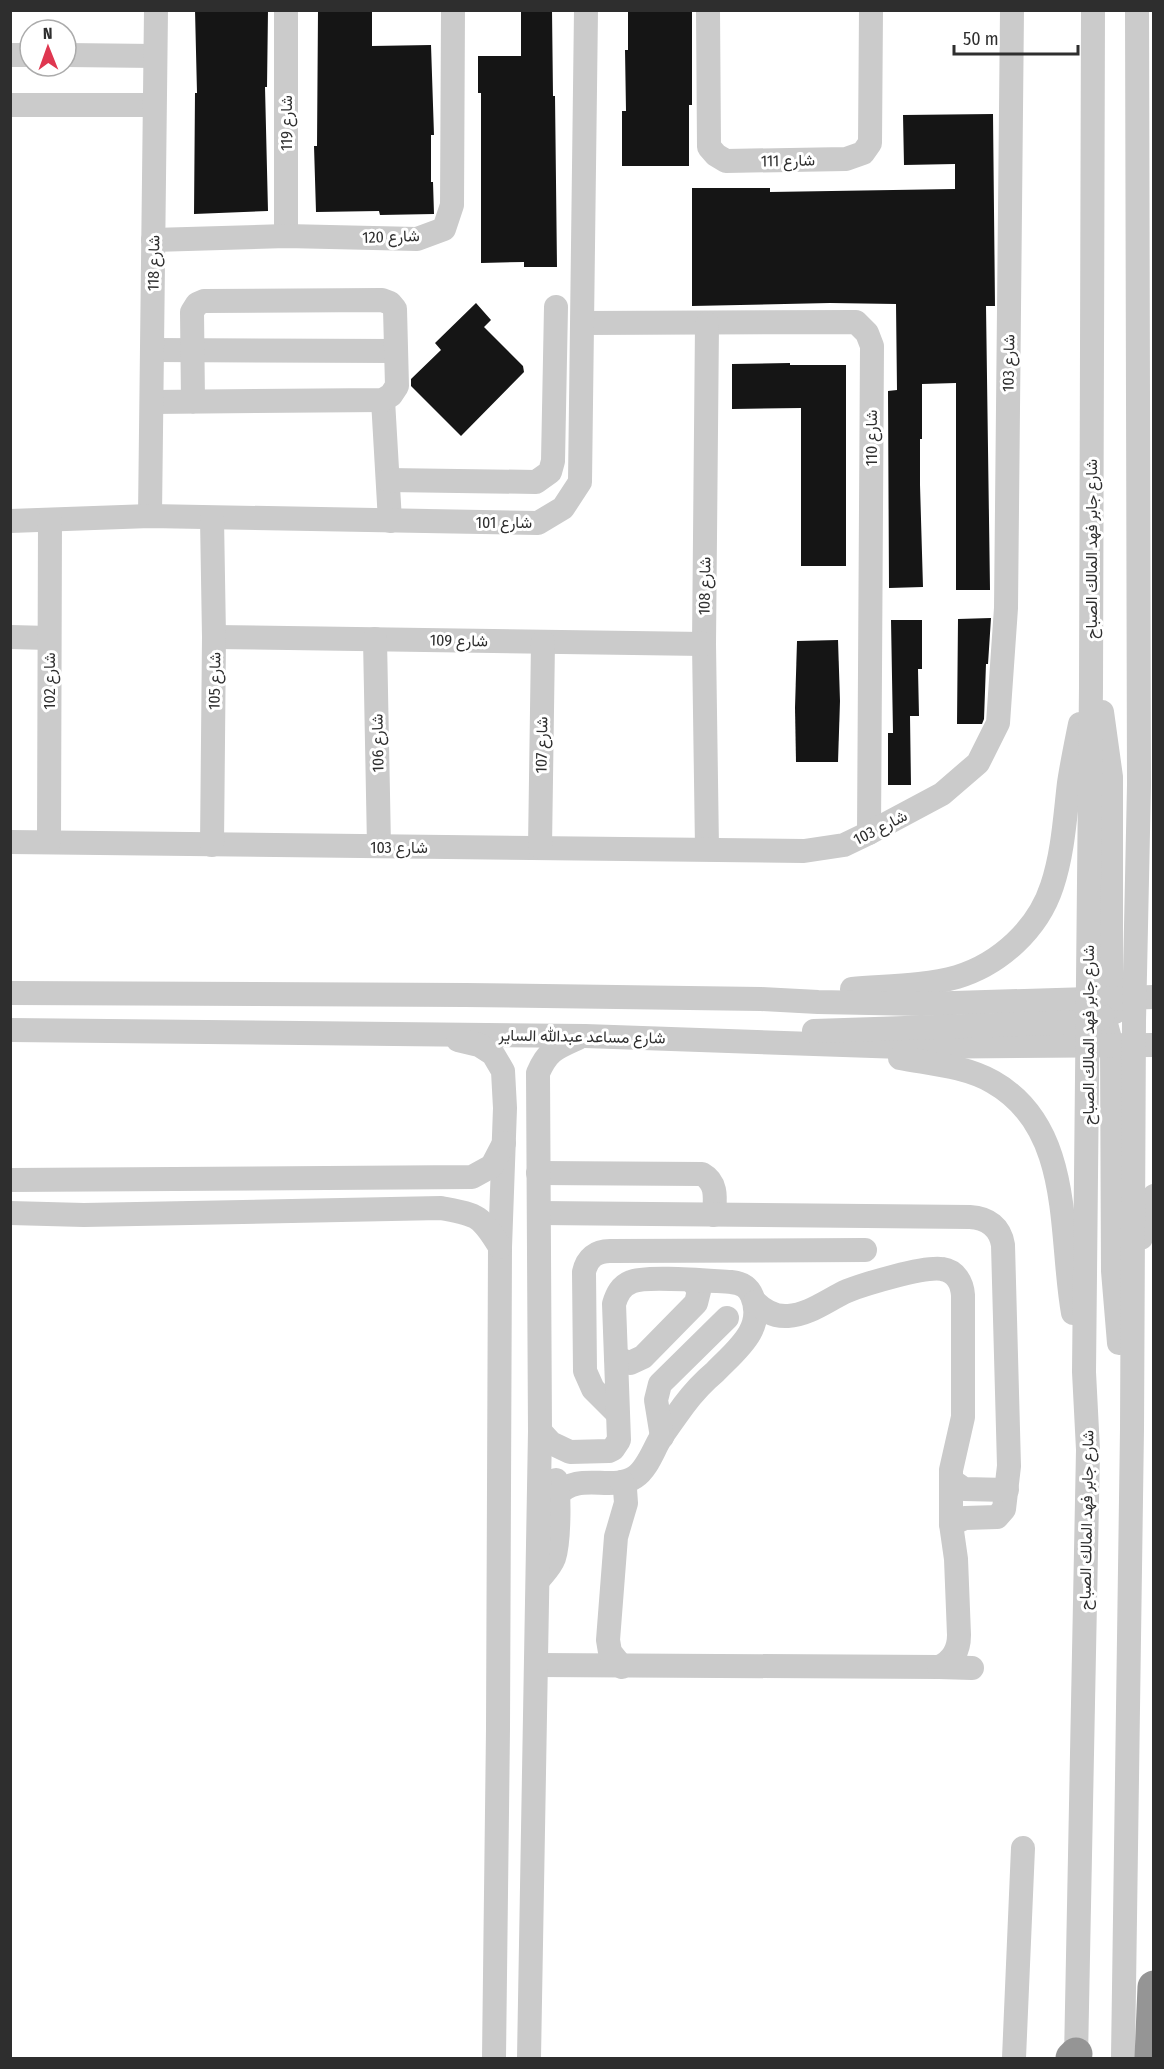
<svg xmlns="http://www.w3.org/2000/svg" width="1164" height="2069" font-family="'Fira Sans Condensed',Vazirmatn,sans-serif">
<style>
.building{fill:#151515}
.lines{fill:none;stroke-linecap:round;stroke-linejoin:round}
.minor{stroke:#cbcbcb;stroke-width:24}
.highway{stroke:#959595;stroke-width:33}
.labels{text-anchor:middle;stroke-width:6;stroke-linejoin:round;paint-order:stroke}
.street-label{font-size:16px;fill:#2e2e2e;stroke:#fff}
</style>
<rect width="100%" height="100%" fill="#fff"/>
<g class="building">
<polygon points="195,10 268,10 267,87 265,87 268,211 194,214 195,93 197,93"/>
<polygon points="318,10 372,10 372,46 431,45 434,135 431,135 431,182 433,182 434,214 380,215 379,211 316,212 314,146 317,146"/>
<polygon points="521,10 552,10 553,96 555,96 557,267 524,267 524,262 481,263 481,93 478,93 478,56 521,56"/>
<polygon points="628,10 692,10 692,105 689,105 689,166 622,166 622,111 626,111 625,50 628,50"/>
<polygon points="993,114 995,306 986,306 990,590 956,590 956,383 922,384 922,439 920,439 920,485 923,587 889,588 888,391 897,390 896,304 830,303 692,306 692,188 770,188 770,192 955,189 955,164 904,165 903,115"/>
<polygon points="476,303 491,320 484,327 523,366 524,372 461,436 411,386 411,379 441,350 435,343"/>
<polygon points="790,363 790,365 846,365 846,566 801,566 801,408 732,409 732,364"/>
<polygon points="991,618 988,664 986,664 984,719 982,724 957,724 958,619"/>
<polygon points="891,620 922,620 922,669 918,669 919,716 910,716 911,785 888,785 888,733 893,733"/>
<polygon points="838,640 840,701 838,762 796,762 795,708 797,641"/>
</g>
<g class="lines">
<g class="minor">
<polyline points="708,10 709,147 716,155 726,161 846,159 863,153 870,143 871,10"/>
<polyline points="10,55 30,55"/>
<polyline points="66,55 155,56"/>
<polyline points="10,105 154,105"/>
<polyline points="286,236 286,10"/>
<polyline points="153,240 286,236 417,239 444,229 452,205 453,10"/>
<polyline points="583,323 856,322 867,333 872,346 869,833"/>
<polyline points="707,324 704,644 707,848"/>
<polyline points="152,350 396,351"/>
<polyline points="383,400 390,521"/>
<polyline points="152,402 383,400 391,395 397,386 395,309 390,303 382,300 204,301 197,304 192,312 193,402"/>
<polyline points="388,480 536,482 550,472 553,461 556,307"/>
<polyline points="150,516 156,10"/>
<polyline points="10,521 150,516 538,523 563,508 580,482 586,10"/>
<polyline points="10,637 49,638"/>
<polyline points="214,637 704,644"/>
<polyline points="375,639 379,846"/>
<polyline points="1102,712 1111,777 1111,997 1115,1012"/>
<polyline points="10,842 804,851 844,845 869,833 942,794 978,763 998,723 1006,608 1012,10"/>
<polyline points="49,842 50,520"/>
<polyline points="212,845 214,637 212,518"/>
<polyline points="540,847 543,642"/>
<path d="M852,989C885,986 925,986 957,977C1000,964 1038,929 1052,886C1063,853 1065,817 1069,783C1072,763 1076,744 1080,724"/>
<polyline points="10,993 465,995 761,999 818,1002 921,1004 1154,997"/>
<polyline points="1088,998 1106,1024 1112,1046 1113,1271 1119,1343"/>
<polyline points="10,1030 585,1036 902,1047 1154,1045"/>
<polyline points="814,1031 1088,1022 1103,1017"/>
<polyline points="458,1040 479,1045 493,1054 503,1071 505,1108 500,1247 498,1729 494,2058"/>
<path d="M900,1058C931,1064 965,1066 993,1082C1074,1128 1059,1235 1073,1313"/>
<path d="M538,1173L702,1174C718,1183 715,1199 714,1215"/>
<polyline points="10,1180 472,1177 492,1166 504,1143"/>
<path d="M10,1213L84,1215L441,1208C477,1215 480,1214 500,1247"/>
<path d="M539,1213L970,1217C988,1218 1000,1227 1003,1245L1009,1466L1004,1509L997,1517L965,1518L951,1524"/>
<polyline points="1141,1238 1154,1196"/>
<polyline points="616,1358 630,1363 643,1357 696,1303 699,1291 693,1281"/>
<path d="M618,1414L593,1389L585,1371L584,1272C587,1258 596,1251 610,1251L865,1250"/>
<path d="M540,1431L551,1443L570,1452L609,1451L613,1449L619,1440L614,1304C617,1294 621,1286 631,1282C645,1275 711,1281 731,1282C741,1283 748,1286 752,1296C766,1329 735,1351 715,1372C703,1382 693,1393 684,1405C676,1416 668,1427 660,1439C653,1451 647,1469 635,1477C613,1492 576,1471 558,1495"/>
<polyline points="662,1437 656,1400 660,1384 727,1318"/>
<polyline points="951,1480 964,1489 1007,1490"/>
<path d="M540,1578C545,1572 551,1566 554,1558C559,1543 560,1495 556,1480"/>
<path d="M537,1665L939,1667C953,1661 959,1650 959,1635L956,1559L951,1524V1470L963,1417V1295C962,1283 956,1271 942,1269C924,1266 865,1284 847,1291C829,1299 809,1315 788,1316C775,1317 764,1311 755,1302"/>
<polyline points="622,1667 610,1652 608,1640 616,1537 626,1503 625,1489 622,1482"/>
<polyline points="939,1667 972,1668"/>
<path d="M529,2058L540,1431L538,1073C548,1050 556,1048 578,1038"/>
<polyline points="1014,2058 1023,1848"/>
<polyline points="1076,2058 1088,1450 1084,1372 1091,687 1093,10"/>
<polyline points="1123,2058 1132,1429 1134,1021 1139,785 1137,10"/>
</g>
<g class="highway">
<polyline points="1072,2058 1076,2054"/>
<polyline points="1151,2058 1154,1987"/>
</g>
</g>
<g class="labels">
<g class="street-label">
<text transform="translate(286 123) rotate(-90)" y="6">شارع 119</text>
<text transform="translate(788 160) rotate(-1)" y="6">شارع 111</text>
<text transform="translate(391 236) rotate(-2)" y="6">شارع 120</text>
<text transform="translate(153 263) rotate(-89)" y="6">شارع 118</text>
<text transform="translate(1008 363) rotate(-89)" y="6">شارع 103</text>
<text transform="translate(871 438) rotate(-90)" y="6">شارع 110</text>
<text x="504" y="528">شارع 101</text>
<text transform="translate(1091 549) rotate(-90)" y="6">شارع جابر فهد المالك الصباح</text>
<text transform="translate(704 586) rotate(-89)" y="6">شارع 108</text>
<text transform="translate(459 640) rotate(1)" y="6">شارع 109</text>
<text transform="translate(49 681) rotate(-90)" y="6">شارع 102</text>
<text transform="translate(214 681) rotate(-89)" y="6">شارع 105</text>
<text transform="translate(377 743) rotate(-91)" y="6">شارع 106</text>
<text transform="translate(541 745) rotate(-89)" y="6">شارع 107</text>
<text transform="translate(880 827) rotate(-27)" y="6">شارع 103</text>
<text x="399" y="853">شارع 103</text>
<text transform="translate(1088 1035) rotate(-90)" y="6">شارع جابر فهد المالك الصباح</text>
<text transform="translate(582 1036) rotate(1)" y="6">شارع مساعد عبدالله الساير</text>
<text transform="translate(1086 1520) rotate(-89)" y="6">شارع جابر فهد المالك الصباح</text>
</g>
</g>
<rect width="1164" height="2069" fill="none" stroke="#2e2e2e" stroke-width="24"/>
<g transform="translate(48 48) rotate(359)"><circle r="28" fill="#ffffff" stroke="#ababab" stroke-width="1.5"/>
<path d="M0-4.5L10 22L0 15L-10 22Z" fill="#df3750"/>
<text y="-9" font-size="16" font-weight="bold" text-anchor="middle" fill="#2e2e2e">N</text>
</g>
<path d="M954 45v9h124v-9" fill="none" stroke="#2e2e2e" stroke-width="3"/>
<text x="963" y="45" font-size="18" fill="#2e2e2e" stroke="#ffffff" stroke-width="4.5" paint-order="stroke">50 m</text>
</svg>
